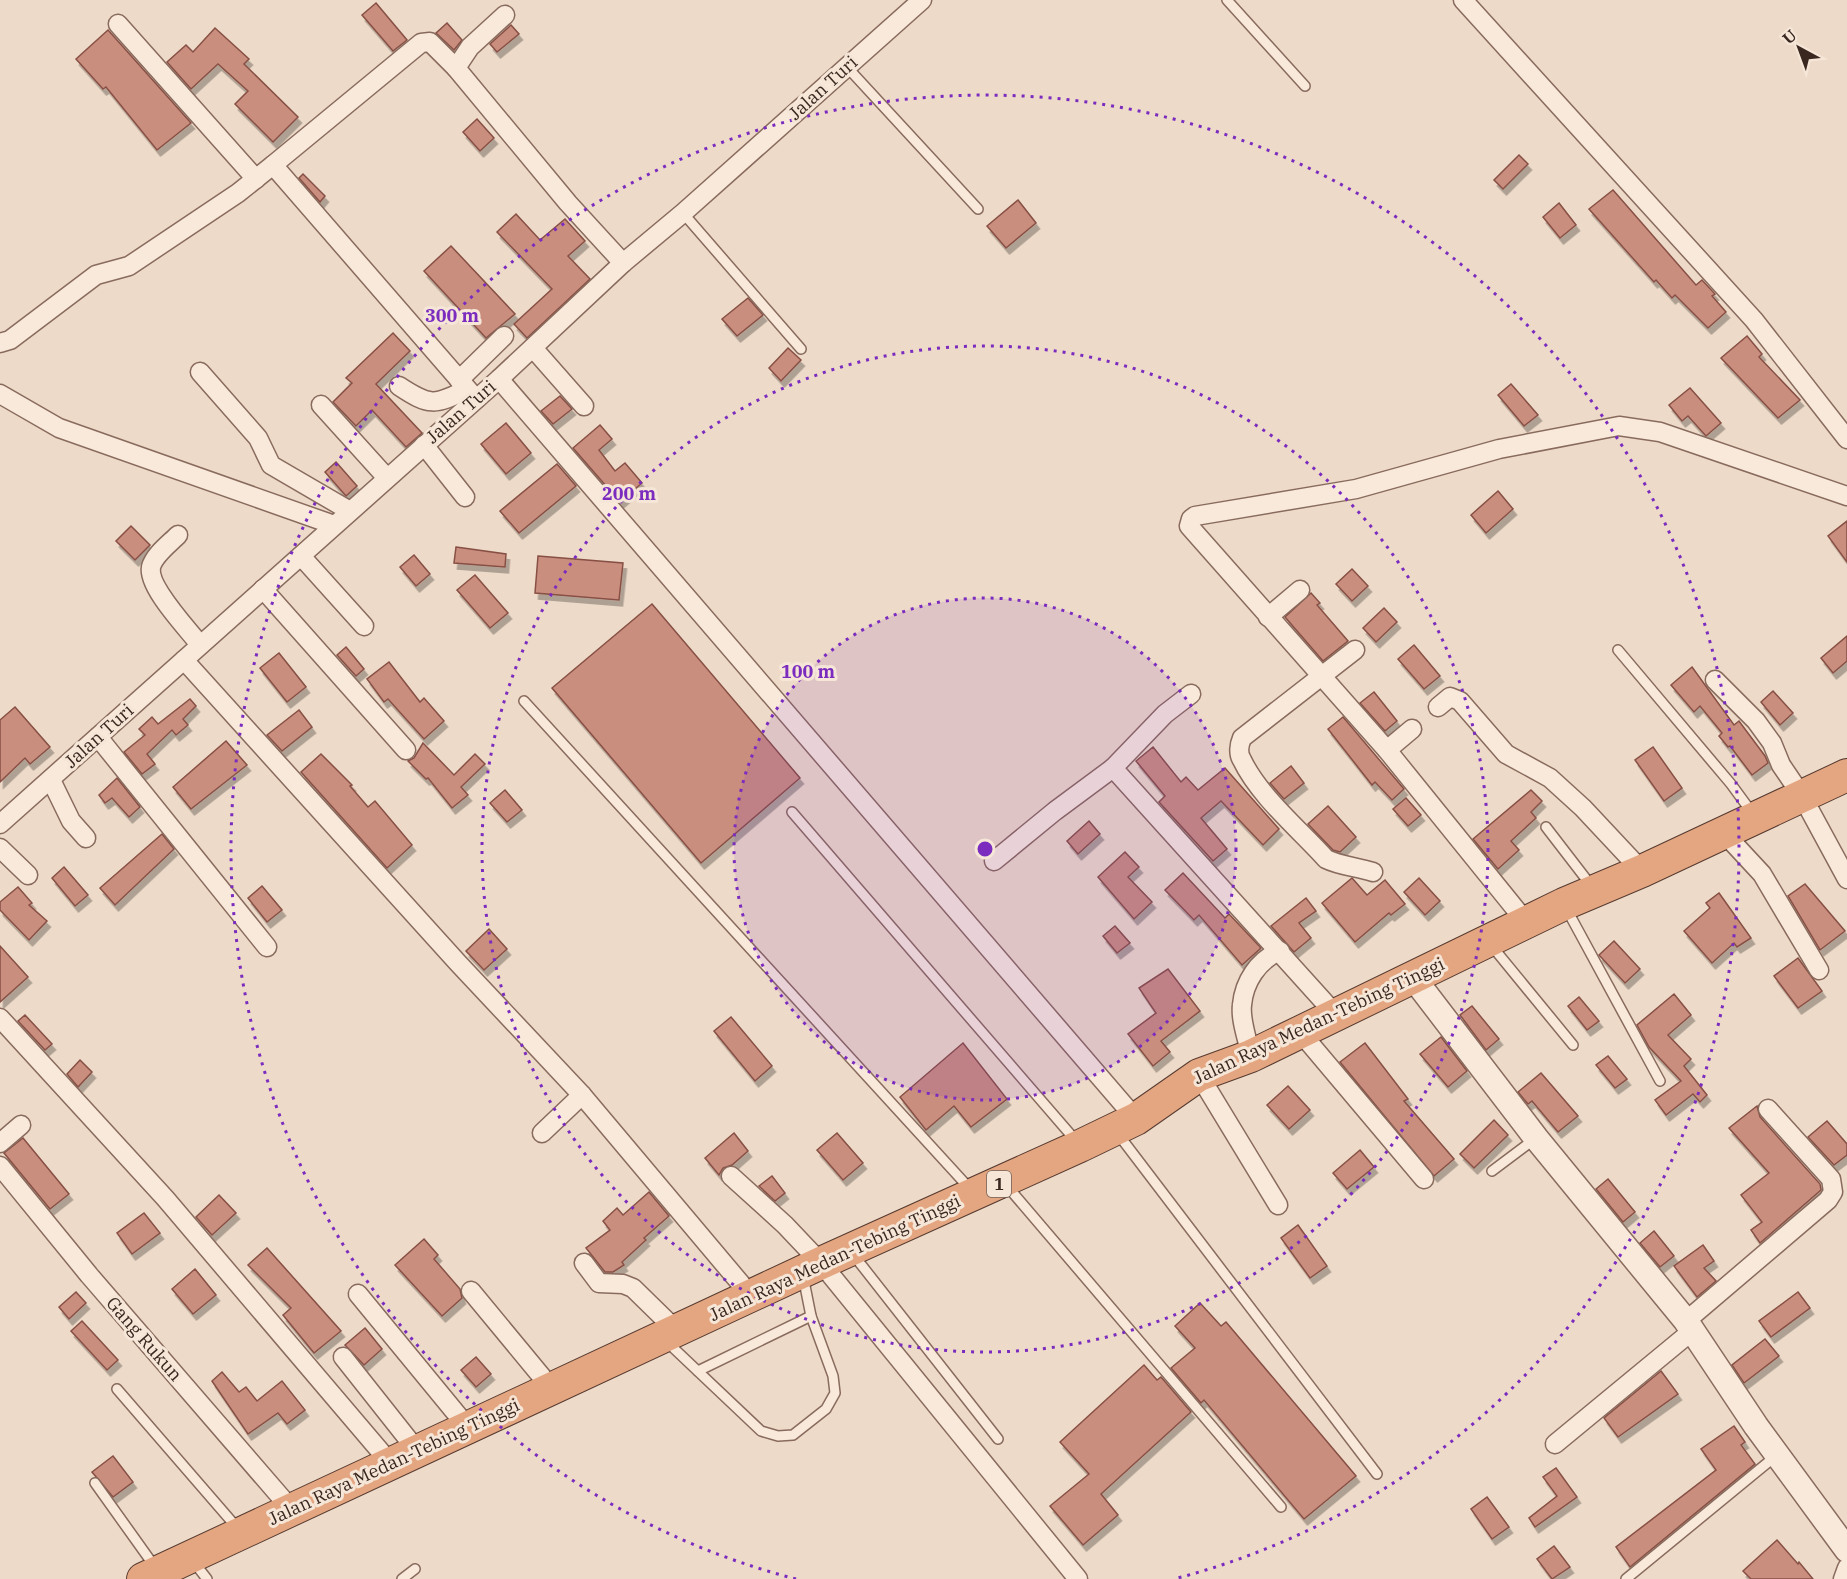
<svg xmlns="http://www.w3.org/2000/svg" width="1847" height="1579" font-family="'IBM Plex Serif',serif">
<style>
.building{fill:#ca8e7f;stroke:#875044;stroke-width:1.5;filter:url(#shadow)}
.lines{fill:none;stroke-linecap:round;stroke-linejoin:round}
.service-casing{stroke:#896b5d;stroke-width:12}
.minor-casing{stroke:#896b5d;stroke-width:21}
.tertiary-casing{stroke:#896b5d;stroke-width:27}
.trunk-casing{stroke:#573b31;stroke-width:34}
.service{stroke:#f8e9db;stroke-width:9}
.minor{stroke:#f8e9db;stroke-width:18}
.tertiary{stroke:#f8e9db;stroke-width:24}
.trunk{stroke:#e4a680;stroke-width:32}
.ring{fill:none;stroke:#7b2cbf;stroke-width:3;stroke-dasharray:3 6}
.labels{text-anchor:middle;stroke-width:6;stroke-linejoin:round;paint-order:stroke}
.shield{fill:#f5e6d7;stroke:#726057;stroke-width:1.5}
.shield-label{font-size:16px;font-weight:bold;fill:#3a2720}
.street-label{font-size:18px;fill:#3a2720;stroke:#f5e6d7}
.centre{fill:#7b2cbf;stroke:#f5e6d7;stroke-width:3}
.ring-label{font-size:18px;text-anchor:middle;font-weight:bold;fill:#7b2cbf;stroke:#f5e6d7;stroke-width:6;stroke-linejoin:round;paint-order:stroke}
</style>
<defs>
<filter id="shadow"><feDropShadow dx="3.5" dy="6" stdDeviation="0" flood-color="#0004"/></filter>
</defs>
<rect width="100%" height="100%" fill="#eddac8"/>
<g class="building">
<polygon points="376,3 407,40 393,51 362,15"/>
<polygon points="447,23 462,40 454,50 436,33"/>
<polygon points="511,25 519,34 497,52 490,44"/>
<polygon points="215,28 249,59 244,64 298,117 273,142 235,104 248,91 218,64 191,89 167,62 186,45 193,52"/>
<polygon points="108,30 191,123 157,150 106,87 103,89 76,59"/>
<polygon points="477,119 494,138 480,151 463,132"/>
<polygon points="1519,155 1528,164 1503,189 1494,180"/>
<polygon points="303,174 325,196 320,202 299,178"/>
<polygon points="1613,190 1696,285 1702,280 1715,294 1712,296 1726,312 1708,328 1675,295 1672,298 1656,280 1654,282 1589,209"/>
<polygon points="1018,200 1036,223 1006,248 987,226"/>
<polygon points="1559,203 1576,225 1560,238 1543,217"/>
<polygon points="516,214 540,240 565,219 585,241 568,256 590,279 527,338 514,324 552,289 497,232"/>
<polygon points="451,246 515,314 486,338 424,271"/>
<polygon points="748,298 763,315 737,336 722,319"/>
<polygon points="393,333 410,351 376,384 422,433 406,447 372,410 356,426 333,402 352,383 346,378"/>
<polygon points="1747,336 1762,354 1759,357 1800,400 1778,418 1721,358"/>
<polygon points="788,348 801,360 781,381 769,368"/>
<polygon points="1511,384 1538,415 1524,426 1498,395"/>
<polygon points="1690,388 1721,423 1706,436 1688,416 1682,421 1669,405"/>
<polygon points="560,396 572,409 553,424 541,411"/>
<polygon points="506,423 531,453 506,474 481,444"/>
<polygon points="600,425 612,439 599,450 615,471 625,463 642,483 620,502 573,448"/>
<polygon points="336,462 357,486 346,496 325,472"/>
<polygon points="557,464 576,486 519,533 500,511"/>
<polygon points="1498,491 1513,509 1486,533 1471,515"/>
<polygon points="1847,521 1847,562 1828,536"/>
<polygon points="131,526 150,545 135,560 116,541"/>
<polygon points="456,547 506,554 505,567 454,563"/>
<polygon points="414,555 430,574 416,586 400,567"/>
<polygon points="538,556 623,563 619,600 535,593"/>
<polygon points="1352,569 1368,586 1352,601 1336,584"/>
<polygon points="475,575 508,613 490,628 457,590"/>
<polygon points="1311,593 1320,603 1317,605 1348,641 1323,661 1285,617"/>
<polygon points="652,604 800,778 701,863 552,688"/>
<polygon points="1384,608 1397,622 1376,642 1363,628"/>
<polygon points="1847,636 1847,661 1833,673 1821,658"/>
<polygon points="1414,645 1440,676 1424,689 1398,659"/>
<polygon points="346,647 364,669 356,676 337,655"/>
<polygon points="279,653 306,687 287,702 260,668"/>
<polygon points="389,662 420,702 424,698 444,721 424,739 388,699 384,702 367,679"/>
<polygon points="1692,667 1734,725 1739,721 1765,756 1768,763 1752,775 1730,746 1728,747 1719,736 1722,733 1700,706 1694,712 1671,685"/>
<polygon points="1773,691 1793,713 1780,725 1761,702"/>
<polygon points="1374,692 1397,721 1385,731 1360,703"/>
<polygon points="190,699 196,706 183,719 188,725 176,735 172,730 147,754 155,764 142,774 124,752 145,735 139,729 152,717 158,724"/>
<polygon points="15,707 50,747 30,764 25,758 0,782 0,720"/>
<polygon points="299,710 312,727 282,751 267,735"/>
<polygon points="1343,717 1404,789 1392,800 1375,782 1372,785 1328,729"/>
<polygon points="226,741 247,765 191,809 173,787"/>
<polygon points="423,743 454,775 475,754 485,764 461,787 468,795 452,808 428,778 426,779 408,761 414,758"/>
<polygon points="1153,747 1181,782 1186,777 1198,790 1225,768 1279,829 1263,845 1221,801 1201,818 1227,849 1213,861 1159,802 1165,796 1136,761"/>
<polygon points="1653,747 1682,788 1664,801 1635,760"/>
<polygon points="321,754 352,785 350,786 368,807 375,801 412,845 387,868 301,772"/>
<polygon points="1291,766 1304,783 1284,799 1270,783"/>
<polygon points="117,778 140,807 129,817 112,798 105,803 99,795"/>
<polygon points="505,790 522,810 507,822 490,803"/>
<polygon points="1531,790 1542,801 1531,812 1536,818 1511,841 1519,850 1498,869 1473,839"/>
<polygon points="1406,798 1421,815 1408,826 1393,809"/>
<polygon points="1328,806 1356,837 1340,852 1333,850 1308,824"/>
<polygon points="1089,821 1100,834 1078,854 1067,841"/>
<polygon points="162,834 174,849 115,905 100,888"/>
<polygon points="1125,852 1139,867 1128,877 1152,902 1134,919 1098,877"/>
<polygon points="64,867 88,895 75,906 52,878"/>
<polygon points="1183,873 1225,918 1229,914 1261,948 1242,965 1199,915 1194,920 1165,890"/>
<polygon points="1352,878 1367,895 1385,880 1405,904 1391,915 1389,913 1355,942 1322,903"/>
<polygon points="1419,878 1440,901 1425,915 1404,892"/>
<polygon points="1805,884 1845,931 1820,950 1788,896"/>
<polygon points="262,886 282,910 267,922 248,898"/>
<polygon points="18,887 32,903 29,905 47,921 29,940 0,910 0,902"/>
<polygon points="1719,893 1751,938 1737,947 1734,943 1712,963 1684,931 1710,908 1706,903"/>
<polygon points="1306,898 1316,911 1299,923 1311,938 1294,952 1271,926"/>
<polygon points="1115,926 1130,943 1117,953 1103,936"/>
<polygon points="489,929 507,949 484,970 466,951"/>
<polygon points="1614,941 1640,969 1625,983 1599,955"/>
<polygon points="0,946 28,977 0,1002"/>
<polygon points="1798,958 1822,991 1798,1008 1774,976"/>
<polygon points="1168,969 1200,1011 1161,1041 1170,1052 1153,1066 1128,1034 1156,1013 1139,988"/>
<polygon points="1674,994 1691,1015 1668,1035 1691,1059 1684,1066 1707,1095 1700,1102 1693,1094 1666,1115 1655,1100 1681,1081 1649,1047 1637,1025"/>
<polygon points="1579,997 1599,1021 1587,1030 1568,1006"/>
<polygon points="1472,1006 1499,1039 1486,1050 1460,1015"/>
<polygon points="25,1015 52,1044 45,1050 18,1021"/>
<polygon points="731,1017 772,1066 755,1081 714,1031"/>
<polygon points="1441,1037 1467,1071 1448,1087 1420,1054"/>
<polygon points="963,1043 1007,1099 971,1127 954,1106 926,1130 900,1097"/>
<polygon points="1365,1043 1408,1099 1404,1101 1454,1159 1434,1176 1340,1062"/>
<polygon points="1608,1056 1627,1079 1615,1088 1596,1065"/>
<polygon points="80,1060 92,1072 78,1087 67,1074"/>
<polygon points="1541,1073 1578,1116 1558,1132 1532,1101 1528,1104 1518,1092"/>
<polygon points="1288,1086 1310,1110 1289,1129 1267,1105"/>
<polygon points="1757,1106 1760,1117 1820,1184 1821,1190 1760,1243 1751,1230 1762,1222 1741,1195 1769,1173 1729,1128"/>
<polygon points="1494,1120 1508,1135 1474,1168 1460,1154"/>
<polygon points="1827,1121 1847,1144 1847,1155 1834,1165 1808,1137"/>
<polygon points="734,1133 748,1151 732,1165 723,1168 719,1175 705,1158"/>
<polygon points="837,1133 863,1163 843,1180 817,1150"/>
<polygon points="23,1138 69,1194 50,1209 4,1153"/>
<polygon points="1360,1150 1374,1167 1347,1189 1333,1173"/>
<polygon points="772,1176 785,1193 775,1201 759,1186"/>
<polygon points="1608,1179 1635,1212 1623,1222 1596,1189"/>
<polygon points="649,1192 669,1216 644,1238 646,1240 622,1262 624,1265 613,1272 605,1272 586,1248 610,1230 603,1221 617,1208 623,1215"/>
<polygon points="219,1195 236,1213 212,1235 196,1217"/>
<polygon points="144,1213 160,1233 132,1254 117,1233"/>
<polygon points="1298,1225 1327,1266 1310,1278 1281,1238"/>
<polygon points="1654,1231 1674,1256 1660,1267 1640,1243"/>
<polygon points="424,1239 438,1255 434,1259 460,1289 462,1298 442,1316 395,1265"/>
<polygon points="1703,1245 1714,1261 1704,1268 1716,1281 1697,1297 1674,1266"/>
<polygon points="267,1248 341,1331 314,1353 283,1315 291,1308 248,1265"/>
<polygon points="195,1269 216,1295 193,1314 172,1289"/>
<polygon points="76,1292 86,1303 69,1319 59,1307"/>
<polygon points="1798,1292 1810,1308 1771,1337 1759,1321"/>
<polygon points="1200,1303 1221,1326 1226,1322 1356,1476 1304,1519 1204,1400 1201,1403 1171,1368 1195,1348 1175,1326"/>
<polygon points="82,1321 118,1360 107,1370 71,1331"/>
<polygon points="365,1328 382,1349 364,1365 345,1345"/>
<polygon points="1765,1339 1779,1356 1744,1383 1732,1365"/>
<polygon points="476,1357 491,1374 476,1387 461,1370"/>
<polygon points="1144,1365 1157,1380 1161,1377 1191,1412 1101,1494 1118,1515 1083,1545 1050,1506 1089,1474 1060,1442"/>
<polygon points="1661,1371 1678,1394 1618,1437 1604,1418"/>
<polygon points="222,1372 239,1392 246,1387 257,1401 282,1381 305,1410 287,1424 278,1413 248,1434 212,1381"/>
<polygon points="1734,1426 1745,1442 1741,1445 1755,1464 1630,1567 1616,1547 1716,1470 1701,1449"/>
<polygon points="113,1456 133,1482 113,1497 92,1472"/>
<polygon points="1556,1468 1577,1497 1535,1527 1529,1518 1557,1496 1543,1477"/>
<polygon points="1487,1497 1509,1527 1492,1539 1471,1509"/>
<polygon points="1777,1540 1798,1564 1799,1562 1813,1579 1751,1579 1743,1571"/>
<polygon points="1554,1546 1570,1567 1552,1579 1537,1559"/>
</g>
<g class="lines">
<defs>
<g id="service">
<polyline points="1227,0 1305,86"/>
<polyline points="847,67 978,209"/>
<polyline points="683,213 801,349"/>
<polyline points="1618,650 1731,784 1753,814"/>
<polyline points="524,701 971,1190"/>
<polyline points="792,812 1077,1142"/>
<polyline points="1546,827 1593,888"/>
<polyline points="1566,908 1660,1081"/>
<polyline points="1491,945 1573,1045"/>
<polyline points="1118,1134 1377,1474"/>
<polyline points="1492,1171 1536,1138"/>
<polyline points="1007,1186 1281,1507"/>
<polyline points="852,1253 998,1439"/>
<polyline points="666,1341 761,1431 778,1436 793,1435 826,1409 835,1393 833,1376 811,1316 803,1276"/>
<polyline points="698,1371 811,1316"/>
<polyline points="117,1389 239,1530"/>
<polyline points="95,1483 155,1567"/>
<polyline points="193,1561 207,1579"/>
<polyline points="402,1579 415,1569"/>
<polyline points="1626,1579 1777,1455"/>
</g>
<g id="minor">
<polyline points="1463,0 1754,320 1847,439"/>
<polyline points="505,15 470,47 456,68 568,203 623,263"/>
<polyline points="118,24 256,179"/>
<polyline points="273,165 421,43 430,42 456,68"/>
<polyline points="0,343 10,340 96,275 129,266 238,193 273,165 476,399"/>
<polyline points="533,348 584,406"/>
<polyline points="200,372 258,438 271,465 350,511"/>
<polyline points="499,379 1136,1119"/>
<polyline points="459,380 504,336"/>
<path d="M399,386C429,406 435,406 467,389"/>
<polyline points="0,394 59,428 334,525"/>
<polyline points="321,405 387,478"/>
<polyline points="424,445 465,497"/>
<path d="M178,535C169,544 154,555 151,567C147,587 188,629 200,645"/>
<polyline points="301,556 364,626"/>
<polyline points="263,589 406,750"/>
<polyline points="1268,617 1300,590"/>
<path d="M1355,650L1242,738C1239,745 1238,754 1242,760C1259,796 1300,830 1326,859C1340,866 1358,867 1373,872"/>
<polyline points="184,660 458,963 582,1095 752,1297"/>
<polyline points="1715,680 1756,721 1772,743 1781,765 1802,796 1847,879"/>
<polyline points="1191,694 1165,714 1113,768 1336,1015"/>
<polyline points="1438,707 1450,697 1460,701 1506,754 1550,778 1583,808 1642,871"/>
<polyline points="98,737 267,947"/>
<polyline points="1387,750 1412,729"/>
<polyline points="51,780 71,821 86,838"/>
<polyline points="0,824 499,379 623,263 683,213 922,0"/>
<polyline points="1723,832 1762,874 1819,970"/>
<polyline points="0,848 28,875"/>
<polyline points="994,861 1055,811 1113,768"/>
<polyline points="1526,922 1387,750 1189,526 1191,519 1195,516 1356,489 1499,449 1619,426 1660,432 1847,496"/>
<polyline points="0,1018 165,1198 392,1465"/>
<polyline points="1301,1033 1424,1179"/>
<path d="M1251,1056C1248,1041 1240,1020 1242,1005C1244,982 1258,960 1280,951"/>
<polyline points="1199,1075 1278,1205"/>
<polyline points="542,1133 582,1095"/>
<polyline points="0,1143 21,1125"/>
<polyline points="0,1166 89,1275 292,1510"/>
<polyline points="731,1176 785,1225 821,1263 1078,1579"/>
<polyline points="584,1263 599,1283 623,1284 633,1288 678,1332"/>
<polyline points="471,1291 552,1389"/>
<polyline points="358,1294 469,1429"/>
<polyline points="1686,1321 1828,1200 1833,1192 1831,1179 1768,1109"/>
<polyline points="343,1357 419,1453"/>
<polyline points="1555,1444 1692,1331"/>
<polyline points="1843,1579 1847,1568"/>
</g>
<polyline id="tertiary" points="1412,976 1536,1138 1686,1321 1756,1426 1847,1550"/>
<polyline id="trunk" points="143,1579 821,1263 1080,1146 1136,1119 1199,1075 1251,1056 1564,904 1642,871 1847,775"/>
</defs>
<use href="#service" class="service-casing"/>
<use href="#minor" class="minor-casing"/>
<use href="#tertiary" class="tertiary-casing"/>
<use href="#trunk" class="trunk-casing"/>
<use href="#service" class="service"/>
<use href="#minor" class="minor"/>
<use href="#tertiary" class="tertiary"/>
<use href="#trunk" class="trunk"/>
</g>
<circle cx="985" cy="849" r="251" fill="#7b2cbf" fill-opacity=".12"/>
<g class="ring">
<circle cx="985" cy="849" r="251"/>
<circle cx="985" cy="849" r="503"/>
<path d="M796 1579A754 754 0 1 1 1174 1579"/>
</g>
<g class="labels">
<rect class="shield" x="987" y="1171" width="24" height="26" rx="4.5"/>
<g class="shield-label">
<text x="999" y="1190">1</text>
</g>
<g class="street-label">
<text transform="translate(823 88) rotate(-42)" y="6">Jalan Turi</text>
<text transform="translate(461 412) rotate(-41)" y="6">Jalan Turi</text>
<text transform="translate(99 736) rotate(-42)" y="6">Jalan Turi</text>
<text transform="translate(1319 1021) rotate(-25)" y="6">Jalan Raya Medan-Tebing Tinggi</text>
<text transform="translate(835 1258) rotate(-25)" y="6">Jalan Raya Medan-Tebing Tinggi</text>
<text transform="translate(144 1339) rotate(49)" y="6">Gang Rukun</text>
<text transform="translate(394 1462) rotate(-25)" y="6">Jalan Raya Medan-Tebing Tinggi</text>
</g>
</g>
<circle cx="985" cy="849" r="9" class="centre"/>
<g class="ring-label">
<text x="452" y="322">300 m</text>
<text x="629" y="500">200 m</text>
<text x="808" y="678">100 m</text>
</g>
<g transform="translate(1799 48) rotate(319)" stroke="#f5e6d7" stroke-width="4.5" paint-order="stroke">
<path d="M0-4.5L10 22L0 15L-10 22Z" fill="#3a2720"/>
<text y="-9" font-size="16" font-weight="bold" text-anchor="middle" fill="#3a2720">U</text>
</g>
</svg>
